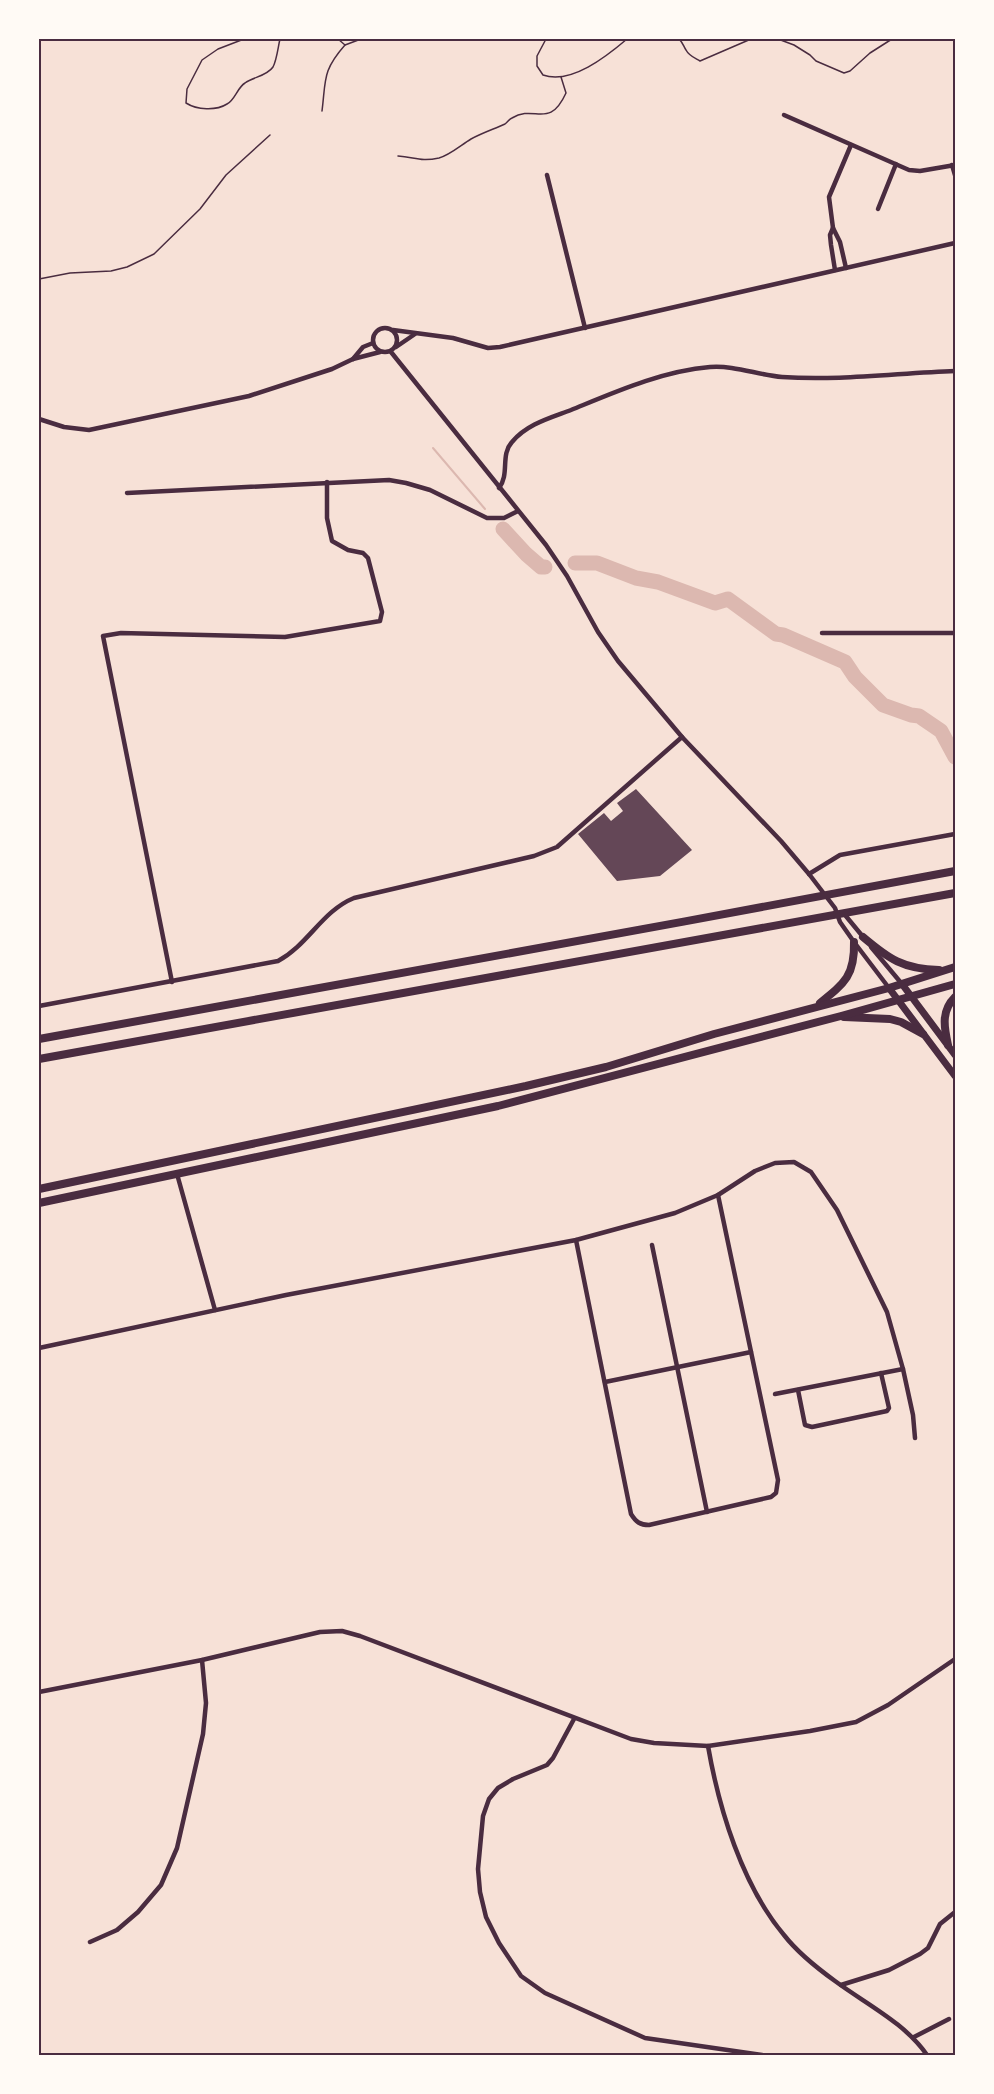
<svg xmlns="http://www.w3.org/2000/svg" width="994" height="2094" font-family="'Noto Sans',sans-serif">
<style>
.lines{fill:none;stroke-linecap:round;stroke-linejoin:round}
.stream{stroke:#dcb8b0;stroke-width:2}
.river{stroke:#dcb8b0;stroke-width:15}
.building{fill:#644757}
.path{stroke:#4a2c40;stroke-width:1.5}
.minor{stroke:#4a2c40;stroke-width:4.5}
.secondary{stroke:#4a2c40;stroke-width:7}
.trunk{stroke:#4a2c40;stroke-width:8}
.motorway{stroke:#4a2c40;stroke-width:8}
.neatline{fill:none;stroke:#4a2c40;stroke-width:2}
</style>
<rect width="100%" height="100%" fill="#f7e1d7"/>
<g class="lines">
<polyline class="stream" points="433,448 485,509"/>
<g class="river">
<polyline points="503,529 526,554 541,567 545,567"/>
<polyline points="575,563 597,563 636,578 658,582 715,603 728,599 776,634 783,635 845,662 855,677 883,705 911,715 919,716 941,731 955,757"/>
</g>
</g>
<polygon class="building" points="636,789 692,850 660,876 617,881 578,834 604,813 611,821 623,811 617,803"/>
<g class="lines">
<g class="path">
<path d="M244,39L218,49L202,60L187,89L186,103C197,110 216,111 227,104C235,100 237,88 245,83C253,77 267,76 273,67C277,59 278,47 280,39"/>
<polyline points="338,39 345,45 361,39"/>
<path d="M546,39L537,56V66L543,75C571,85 607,56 627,39"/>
<path d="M679,39C683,43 683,45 686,50C689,56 695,58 700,61L751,39"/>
<polyline points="778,39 794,45 810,55 816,61 844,73 850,71 870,53 892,39"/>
<path d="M322,111C326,80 322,71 345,45"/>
<path d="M398,156C415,157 420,162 439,158C450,155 461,145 471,139C482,133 494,129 505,124C508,122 509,119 512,118C535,104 549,130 566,93L561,77"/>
<polyline points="39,279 70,273 111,271 127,267 154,254 200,209 226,175 270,135"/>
</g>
<g class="minor">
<polyline points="784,115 909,170 920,171 955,165"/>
<polyline points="952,165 955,175"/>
<polyline points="547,175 585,328"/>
<polyline points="878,209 896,164"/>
<polyline points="833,228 840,242 846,268"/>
<polyline points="835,270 831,245 830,235 833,228 829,197 851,145"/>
<circle cx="385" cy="340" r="12"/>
<polyline points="393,330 453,338 488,348 500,347 955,243"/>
<polyline points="396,347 415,334"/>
<polyline points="391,352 546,545 567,576 598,632 618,661 682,737 781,841 809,874 835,908 840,922 854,942 889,988"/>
<polyline points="353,359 363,347 373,343"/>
<polyline points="39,419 64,427 89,430 249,396 332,369 353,359 380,352"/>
<path d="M499,488C510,474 500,455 512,442C527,424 550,418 571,410C615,392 662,371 710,367C734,365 758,375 782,377C838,381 898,373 955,371"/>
<polyline points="127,493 389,480 406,483 430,490 487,518 504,518 518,511"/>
<polyline points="822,633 955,633"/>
<polyline points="809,874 840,855 955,834"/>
<polyline points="845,915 864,938"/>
<polyline points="871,947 902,984"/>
<polyline points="172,982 103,636 121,633 285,637 380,621 382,612 368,558 363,553 348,550 332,541 327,518 327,482"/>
<path d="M39,1006L278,961C308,945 322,911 354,898L534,856L557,847L682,737"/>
<polyline points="177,1174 215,1310"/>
<path d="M576,1240L631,1514C636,1522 640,1525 649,1525L771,1497L776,1493L778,1480L718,1195"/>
<polyline points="652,1245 707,1512"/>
<polyline points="39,1348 286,1295 576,1240 675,1213 718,1195 755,1171 775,1163 794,1162 811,1172 837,1210 887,1312 903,1369 913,1415 915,1438"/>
<polyline points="605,1382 751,1352"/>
<polyline points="798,1390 805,1425 812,1427 887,1411 889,1408 881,1373"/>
<polyline points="775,1394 903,1369"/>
<polyline points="39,1692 202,1660 320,1632 342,1631 360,1636 631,1739 654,1743 708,1746 810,1731 856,1722 888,1705 955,1659"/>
<polyline points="574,1719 553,1758 547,1765 513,1779 498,1788 489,1799 483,1816 478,1869 480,1892 486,1917 499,1943 521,1976 545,1993 645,2038 762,2055"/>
<path d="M708,1746C719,1809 742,1885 784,1935C798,1953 817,1968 835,1981C866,2004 905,2023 927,2055"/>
<polyline points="90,1942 117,1930 138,1912 161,1885 177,1848 203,1734 206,1703 202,1660"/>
<polyline points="841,1985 889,1970 920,1954 928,1948 940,1924 955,1912"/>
<polyline points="914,2037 949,2019"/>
</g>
<g class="secondary">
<polyline points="902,984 955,1055"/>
<polyline points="889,988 955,1076"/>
</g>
<g class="trunk">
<path d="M863,937C889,959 903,969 939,970"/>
<path d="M820,1003C845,983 855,975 854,942"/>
<polyline points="844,1017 890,1019 901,1022 923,1034"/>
<path d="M948,1045C944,1027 941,1011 955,997"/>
<polyline points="39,1189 526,1086 606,1067 714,1034 889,988 955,967"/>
<polyline points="39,1203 498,1106 841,1016 955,984"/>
</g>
<g class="motorway">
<path d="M39,1039C344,983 650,929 955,871"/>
<polyline points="39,1059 955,893"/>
</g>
</g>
<rect width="994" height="2094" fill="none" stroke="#fffaf5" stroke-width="81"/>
<rect x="40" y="40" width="914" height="2014" class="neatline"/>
</svg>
